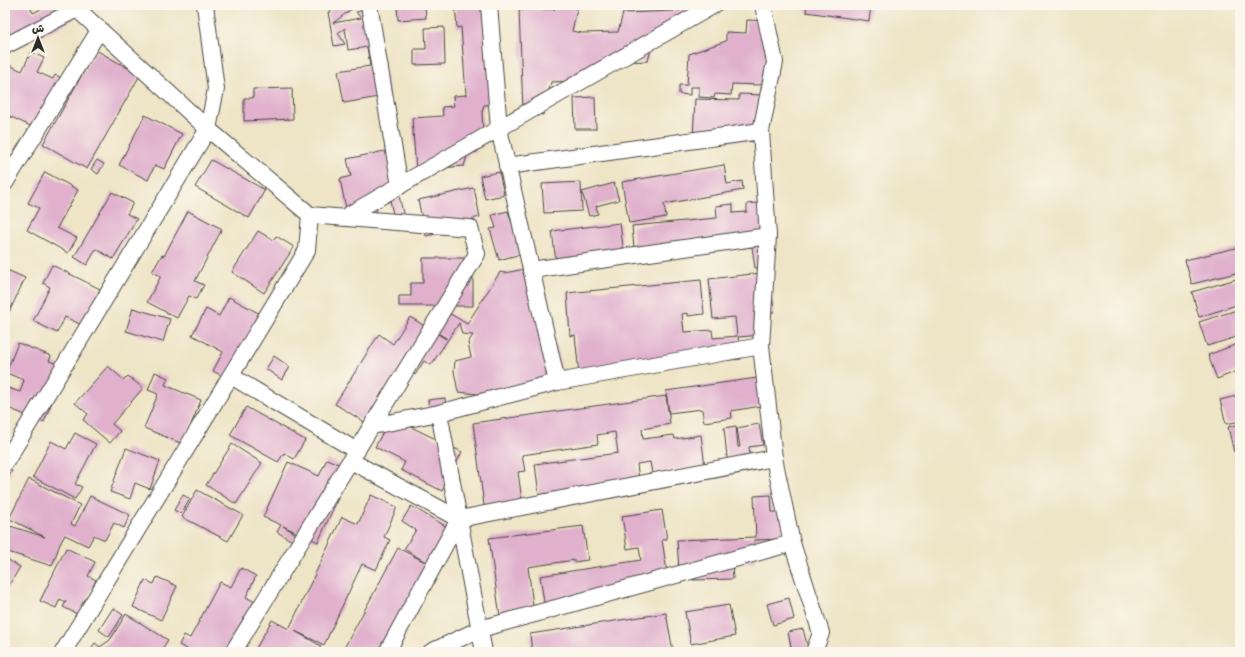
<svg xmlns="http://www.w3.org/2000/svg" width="1245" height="657" font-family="'Patrick Hand','Playpen Sans Arabic',sans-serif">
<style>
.building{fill:#e0b0cd}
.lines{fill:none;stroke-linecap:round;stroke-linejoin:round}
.minor-casing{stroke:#484742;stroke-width:18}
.minor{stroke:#fff;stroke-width:16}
</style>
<rect width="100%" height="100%" fill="#fbf7ec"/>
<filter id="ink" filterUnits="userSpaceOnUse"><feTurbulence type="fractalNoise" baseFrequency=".025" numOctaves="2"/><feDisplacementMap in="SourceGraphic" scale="8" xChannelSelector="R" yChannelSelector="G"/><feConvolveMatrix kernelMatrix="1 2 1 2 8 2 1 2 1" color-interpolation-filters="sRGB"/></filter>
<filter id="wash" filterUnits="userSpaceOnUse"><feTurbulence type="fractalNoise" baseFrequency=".012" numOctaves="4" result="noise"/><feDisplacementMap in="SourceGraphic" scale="16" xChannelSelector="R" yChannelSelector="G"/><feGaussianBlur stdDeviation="0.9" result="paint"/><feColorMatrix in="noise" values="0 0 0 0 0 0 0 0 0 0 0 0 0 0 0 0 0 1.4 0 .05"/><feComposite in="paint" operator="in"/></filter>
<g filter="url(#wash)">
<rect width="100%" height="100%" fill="#eee4c6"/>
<g id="blocks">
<g class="building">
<polygon points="5,5 29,5 33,13 49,5 67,5 74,19 38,38 5,45"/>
<polygon points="326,5 368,5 353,8 333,23 361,18 356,12 368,10 390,95 344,103 338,71 370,66 367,47 348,50 345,28 338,33 345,44 334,46 328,12 331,12"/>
<polygon points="397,5 425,5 426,18 398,20"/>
<polygon points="455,5 492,5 501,68 489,105 484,105 482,112 483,133 476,134 477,152 468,153 464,166 416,170 412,118 443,116 442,107 454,106 453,96 466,95 461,27 457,28"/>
<polygon points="555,5 578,5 572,31 582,33 618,32 623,13 674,11 674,5 721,5 653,41 648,61 604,63 599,80 551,82 543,115 523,110 519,10 555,9"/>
<polygon points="807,5 871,5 869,21 806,12"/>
<polygon points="747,20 769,21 778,78 759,85 732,84 731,95 715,94 714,98 699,97 699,87 690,87 690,95 679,94 679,85 687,85 689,54 726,41 726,32 746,33"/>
<polygon points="444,27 445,64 414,65 414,49 426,49 425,28"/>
<polygon points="96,50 140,75 87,169 43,144"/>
<polygon points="31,52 44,58 37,72 53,79 55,75 69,81 45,133 5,114 5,63 22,71"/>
<polygon points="292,88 293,119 244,121 244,98 253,98 253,89"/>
<polygon points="739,94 764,95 762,142 693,139 695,99 739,100"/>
<polygon points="595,97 596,129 575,129 574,98"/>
<polygon points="145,115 182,134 164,169 155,165 148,180 119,165"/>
<polygon points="399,148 395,179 405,221 395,224 390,200 375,203 377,212 348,218 340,179 351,176 347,159"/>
<polygon points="97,160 104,164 98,174 91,169"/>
<polygon points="211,160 265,190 249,218 195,187"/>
<polygon points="724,165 727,184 742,181 743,190 664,204 666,217 629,223 622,182"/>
<polygon points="45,172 78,190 57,228 77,238 68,253 27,230 39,208 28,203"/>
<polygon points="499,172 504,195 485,199 480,176"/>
<polygon points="581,182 582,211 544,213 542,184"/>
<polygon points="614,183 619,200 596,206 598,214 589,216 582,192"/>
<polygon points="474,188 480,217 472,219 473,226 426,236 418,200"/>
<polygon points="112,192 133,203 127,214 137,219 113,259 96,249 87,265 74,257"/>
<polygon points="767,202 773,266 755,268 752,247 635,259 632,226 717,218 716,206 733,204 733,213 747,212 747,204"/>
<polygon points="188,211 222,229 195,281 204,285 196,299 189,296 177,318 147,302 161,276 152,272 162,255 164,256"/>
<polygon points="508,211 513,227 524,223 532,251 499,260 490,229 496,228 492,215"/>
<polygon points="620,223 624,255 557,270 552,231"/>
<polygon points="258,231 273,240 276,236 294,247 264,293 232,272"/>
<polygon points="1240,247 1240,272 1192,284 1185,260"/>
<polygon points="423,258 473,258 473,306 399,306 399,296 411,296 411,283 423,283"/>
<polygon points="52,265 100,289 82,325 65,317 57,333 33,321 50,287 43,283"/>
<polygon points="534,267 550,342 557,346 560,363 559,375 478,394 458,392 454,371 455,361 471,357 468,343 473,335 462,334 459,323 431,365 424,361 415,375 409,371 366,423 335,404 379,334 393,344 410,317 446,339 446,338 426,326 444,310 467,324 500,272 505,273"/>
<polygon points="5,269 25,278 5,321"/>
<polygon points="770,272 774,312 760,314 762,335 738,337 741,359 579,374 575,335 570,336 567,293 701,280 704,314 688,316 688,313 682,314 684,332 712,330 713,338 737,336 735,317 713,319 709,279"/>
<polygon points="1240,278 1240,304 1199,317 1192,292"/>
<polygon points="229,297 262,315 228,379 213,371 223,352 192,335 206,309 219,316"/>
<polygon points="133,308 170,319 163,342 126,331"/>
<polygon points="1240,309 1240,336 1207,346 1199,322"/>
<polygon points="18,343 51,356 49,361 66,367 44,422 5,407 5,387 20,392 24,380 6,373"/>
<polygon points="1240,343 1240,370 1217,379 1208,355"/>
<polygon points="274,356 290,367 282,380 266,369"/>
<polygon points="108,366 124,380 128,376 143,388 112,424 120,431 110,443 83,420 88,414 75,403"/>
<polygon points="155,372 168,378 165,385 201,400 183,444 144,428 158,394 148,390"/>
<polygon points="757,378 761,406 731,411 732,418 704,422 702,409 669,413 666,391"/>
<polygon points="1240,395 1240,421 1226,424 1220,400"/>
<polygon points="666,396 670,424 642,429 643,439 674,435 675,439 701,435 705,466 652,473 650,462 637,464 640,489 540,503 535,464 618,453 615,432 597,435 598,444 522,455 525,471 518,472 523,508 485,513 473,423"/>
<polygon points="445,398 447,419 430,421 428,400"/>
<polygon points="246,407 305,440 294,459 284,453 278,462 230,435"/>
<polygon points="391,417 462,452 442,491 401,470 405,462 375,447"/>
<polygon points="759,424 763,445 749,447 751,464 728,467 724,428 736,426 738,447 740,447 737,428"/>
<polygon points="1240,424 1240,451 1234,452 1228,427"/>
<polygon points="75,433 96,444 75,484 82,487 75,499 33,477 51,441 66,449"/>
<polygon points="232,444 262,463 236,504 206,485"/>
<polygon points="126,448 160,461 150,489 135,483 130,499 110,492"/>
<polygon points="1240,456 1240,474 1239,474 1235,457"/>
<polygon points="327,459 351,470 318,542 283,526 298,535 294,542 277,532 281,525 263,517 288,462 319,476"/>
<polygon points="5,467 12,471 5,483"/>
<polygon points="29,479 80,505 71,524 75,526 90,496 130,515 124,528 114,523 105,540 94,535 88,546 65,535 60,544 52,566 5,551 5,532 7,525 45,537 10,519 5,528 5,517 9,519"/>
<polygon points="197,490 243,515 228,541 182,517"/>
<polygon points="183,495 190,499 181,514 174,510"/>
<polygon points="371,495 397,507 384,537 390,540 376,570 362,564 324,645 295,631 321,646 317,652 254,652 272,620 289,629 342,517 358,524"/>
<polygon points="771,495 772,512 783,512 784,539 754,540 755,562 732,563 733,579 693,580 693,571 679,571 677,540 756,537 754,496"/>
<polygon points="411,506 454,531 429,564 404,549 416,530 402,521"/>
<polygon points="662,510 667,539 662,540 668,578 628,584 630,597 583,605 545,608 540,576 641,560 639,547 627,549 622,516"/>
<polygon points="583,526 588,560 574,562 574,560 528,567 534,613 500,617 489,538"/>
<polygon points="66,548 95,562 88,576 96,580 79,615 63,607 66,602 60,599 56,608 40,601"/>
<polygon points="398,548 427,563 384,652 342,652"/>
<polygon points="5,558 20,567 5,592"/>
<polygon points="241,568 256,576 246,597 255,602 238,652 193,652 179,645 184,635 190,638 220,582 231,587"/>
<polygon points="157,577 177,586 161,620 133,607 145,580 154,584"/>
<polygon points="789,598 794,619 773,625 767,604"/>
<polygon points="729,605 735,636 691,644 685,612"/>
<polygon points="113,608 123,615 109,637 99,630"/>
<polygon points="666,613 673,651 664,652 532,652 530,634"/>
<polygon points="126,614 168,640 160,652 89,652 95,643 100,647 110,640"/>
<polygon points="803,629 809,652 792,652 788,632"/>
</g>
</g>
</g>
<g filter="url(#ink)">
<use href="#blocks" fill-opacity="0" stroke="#484742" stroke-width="1"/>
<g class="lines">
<defs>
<g id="minor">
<polyline points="369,5 400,186"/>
<polyline points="489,5 499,129 557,382"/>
<polyline points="763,5 775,62 761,131 768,236 761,346 774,458 792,543 821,633 814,652"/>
<polyline points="5,46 77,9"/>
<polyline points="507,166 761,131"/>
<polyline points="5,183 100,29"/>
<polyline points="345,217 714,5"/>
<polyline points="531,270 768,236"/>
<polyline points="231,376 357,451"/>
<polyline points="439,413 484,652"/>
<polyline points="372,426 439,413 557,382 761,346"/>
<polyline points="351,461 459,519 774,458"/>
<polyline points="5,463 208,129 216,89 205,5"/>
<polyline points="63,652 307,250 310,215 208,129 77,9 75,5"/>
<polyline points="233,652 477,254 470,228 310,215"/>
<polyline points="387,652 459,519"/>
<polyline points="431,652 480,629 792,543"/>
</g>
</defs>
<use href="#minor" class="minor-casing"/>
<use href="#minor" class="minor"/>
</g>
</g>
<rect width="1245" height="657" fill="none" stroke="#fbf7ec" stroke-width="20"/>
<g transform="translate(38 38)" stroke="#fbf7ec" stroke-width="3" paint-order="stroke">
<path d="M0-3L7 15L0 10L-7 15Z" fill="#2b2b2b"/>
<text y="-6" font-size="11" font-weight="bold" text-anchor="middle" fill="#2b2b2b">ش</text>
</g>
</svg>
